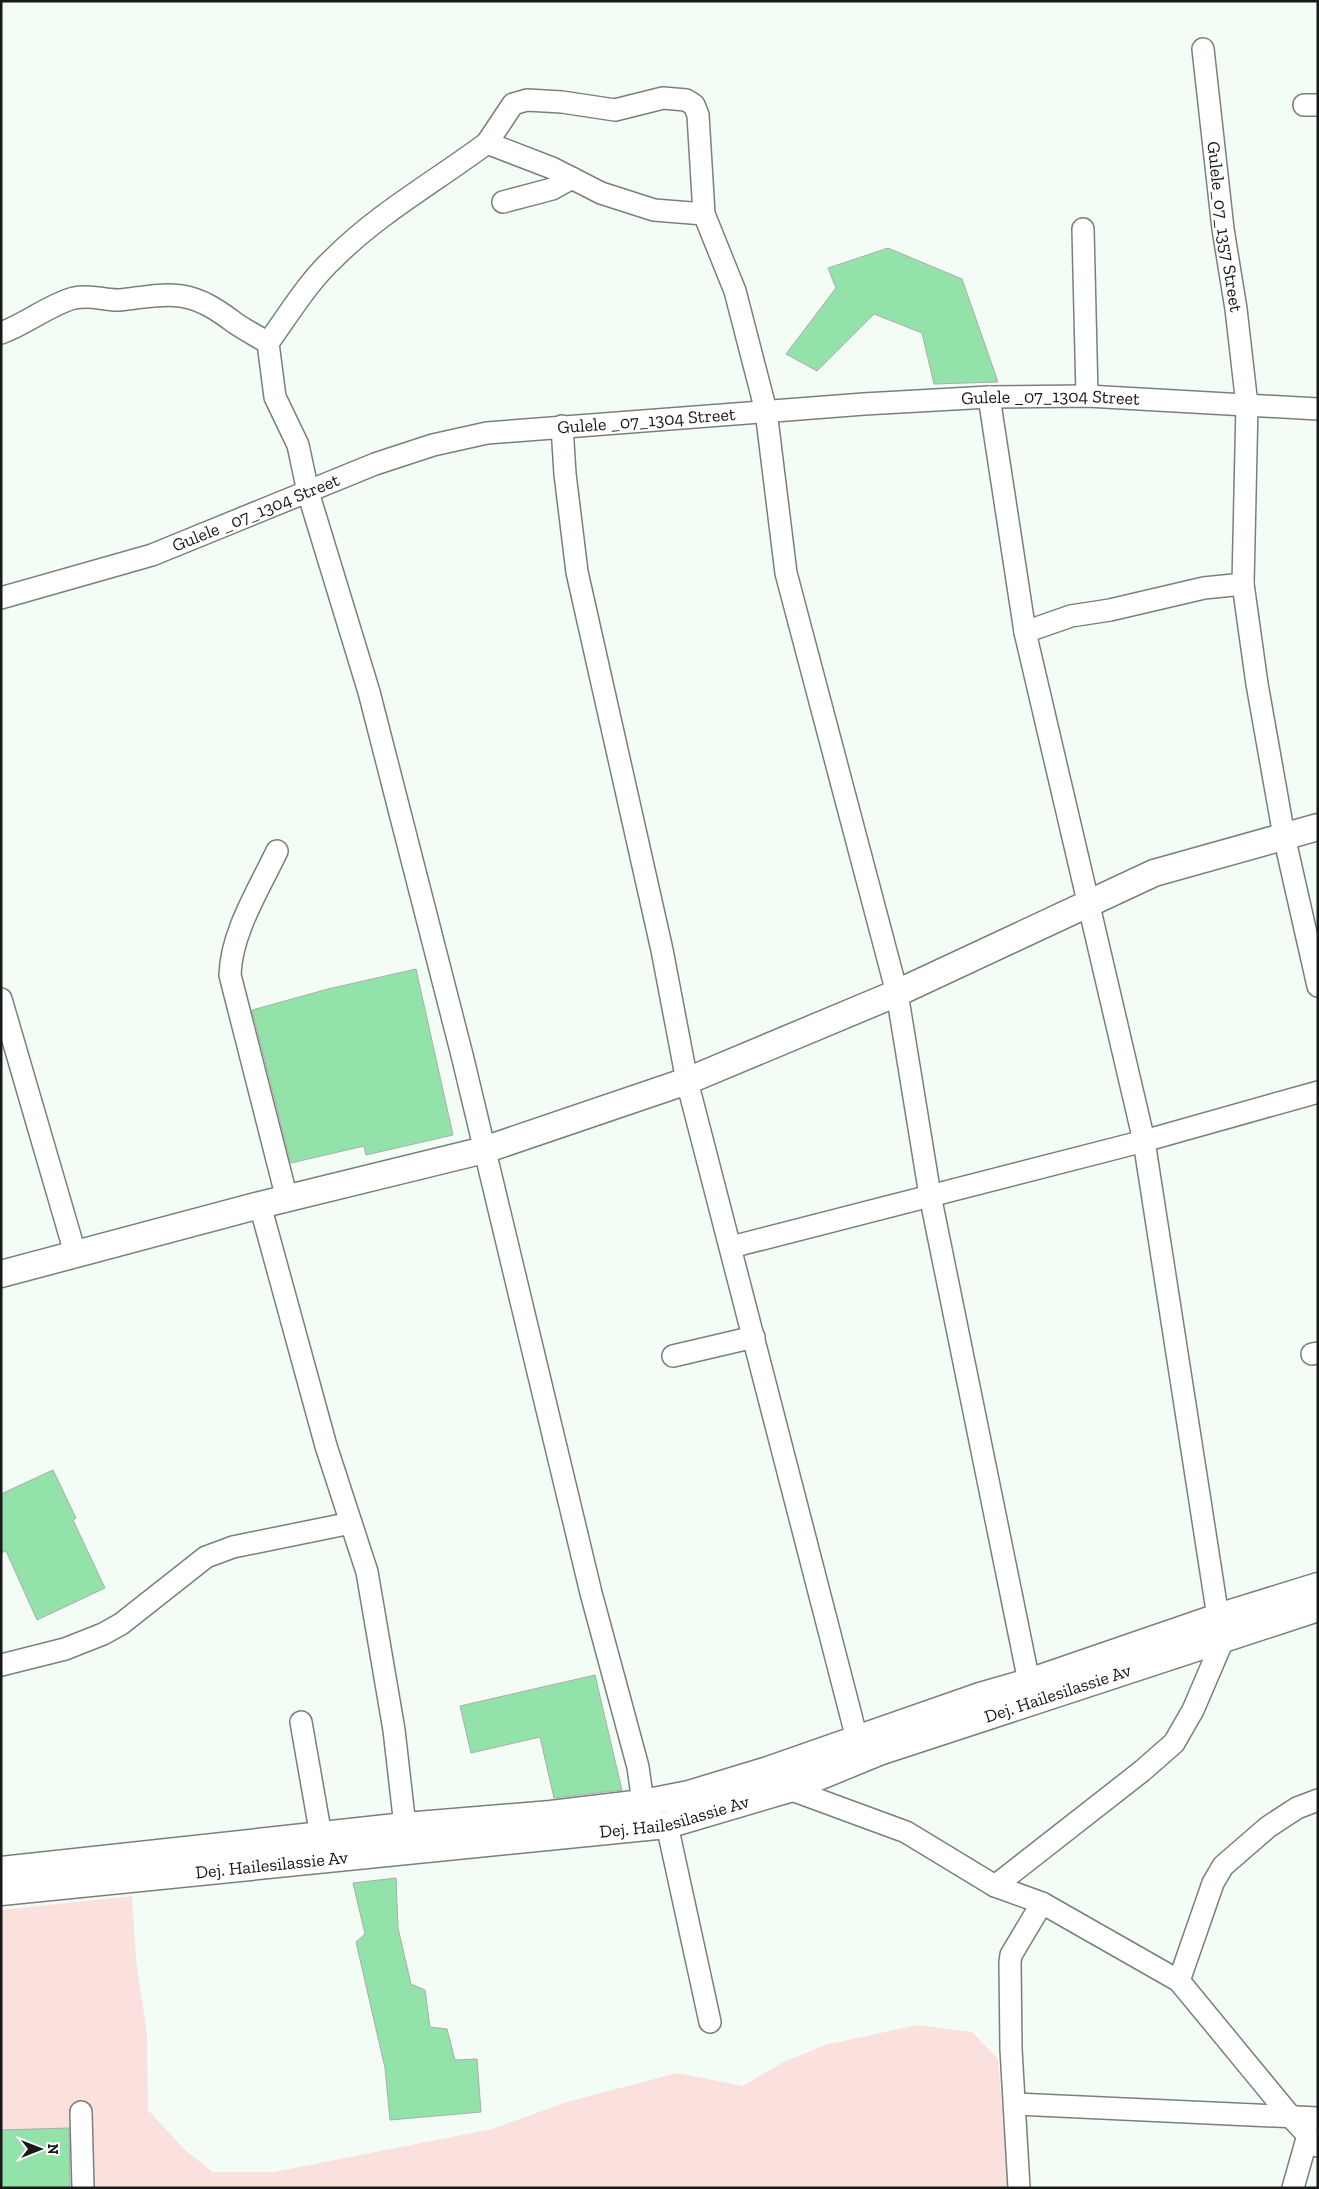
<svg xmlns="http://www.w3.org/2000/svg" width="1319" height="2189" font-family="'Zilla Slab',serif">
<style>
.green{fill:#fae1de}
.building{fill:#93e2a9;stroke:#a8afaa}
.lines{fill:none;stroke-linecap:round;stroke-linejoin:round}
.minor-casing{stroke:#79807b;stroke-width:24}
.major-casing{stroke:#79807b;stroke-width:29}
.minor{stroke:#fff;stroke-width:21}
.major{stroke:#fff;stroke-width:26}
.labels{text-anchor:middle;stroke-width:4.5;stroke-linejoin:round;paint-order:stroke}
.street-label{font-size:18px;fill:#171a18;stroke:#fff}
</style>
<rect width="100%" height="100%" fill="#f4fcf6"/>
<polygon class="green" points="132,1896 136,1960 147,2034 148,2110 185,2150 213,2172 274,2172 492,2129 567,2102 677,2073 743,2086 782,2063 825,2045 917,2025 972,2032 998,2059 1004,2132 1014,2188 1,2188 1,1910"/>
<g class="building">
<polygon points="888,248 962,279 998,382 934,384 922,333 874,314 817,371 786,354 836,288 828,268"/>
<polygon points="416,969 453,1135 366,1155 364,1146 291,1163 252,1010 328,989"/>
<polygon points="53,1470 76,1518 73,1520 105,1588 37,1620 6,1551 1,1553 1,1494"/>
<polygon points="595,1675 622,1790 554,1798 540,1737 471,1753 460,1706"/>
<polygon points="396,1878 398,1928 411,1984 425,1990 430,2027 447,2029 455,2060 477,2059 481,2112 390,2120 385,2068 356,1942 365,1934 353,1883"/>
<polygon points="69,2128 70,2188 1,2188 1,2130"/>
</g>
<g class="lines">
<defs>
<g id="minor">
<path id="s1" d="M1203,49L1223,229L1236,309L1247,405L1243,584L1257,684L1284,836L1318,986"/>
<polyline points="1304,105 1318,105"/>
<polyline points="487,143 513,104 527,100 562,102 615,110 663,98 686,100 694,105 698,115 704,214"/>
<polyline points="503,202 552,189 572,178"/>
<polyline points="1083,229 1087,396"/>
<path d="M1,333C27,324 48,305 74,298C93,294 104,301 120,300C140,298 160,293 181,296C202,299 219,311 235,323C245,330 257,336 268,343"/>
<polyline points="989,397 1025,632 1144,1141 1218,1617"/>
<polyline points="562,426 565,474 577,572 662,950 687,1081 857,1739"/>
<path id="s2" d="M1,598L152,555L375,464L433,445L487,433L864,404L989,397L1087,396L1318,409"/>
<polyline points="1025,632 1071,616 1110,610 1204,588 1243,584"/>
<path d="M277,851C259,889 231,933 230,975L287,1199"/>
<polyline points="1,999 75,1253"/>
<polyline points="260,1205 326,1446 367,1572 394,1730 405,1826"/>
<polyline points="731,1247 1144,1141 1318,1092"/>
<polyline points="1312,1354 1318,1353"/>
<polyline points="673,1356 754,1337"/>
<polyline points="1,1665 65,1649 103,1634 121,1624 206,1557 233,1547 351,1523"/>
<polyline points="301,1722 321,1836"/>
<polyline points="789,1789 906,1832 995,1886 1042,1903 1179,1981 1291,2117 1318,2146"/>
<path d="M643,1803L638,1767L591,1593L462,1055L369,692L308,492L298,445L275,397L268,343C289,314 308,282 334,258C379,213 436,181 487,143L552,168L601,193L654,210L704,214L735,291L766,411L786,573L897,993L930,1195L1029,1682"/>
<polyline points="667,1825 710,2022"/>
<polyline points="995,1886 1142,1771 1174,1743 1193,1710 1223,1640"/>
<polyline points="1179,1981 1213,1883 1223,1866 1268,1827 1297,1808 1318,1800"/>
<polyline points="1015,2104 1318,2118"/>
<polyline points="81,2112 83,2188"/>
<polyline points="1019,2188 1011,2049 1010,1962 1011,1955 1042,1903"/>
<polyline points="1293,2188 1308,2135"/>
</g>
<g id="major">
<polyline points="1,1274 260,1205 484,1150 687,1081 897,993 1154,873 1318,827"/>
<polyline points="1,1870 405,1826 551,1814 643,1803 689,1794 765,1771 980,1696 1029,1682 1218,1617 1318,1586"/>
<path id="s3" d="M1,1892L667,1825L789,1789L879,1752L1318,1608"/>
</g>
</defs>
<use href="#minor" class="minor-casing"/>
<use href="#major" class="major-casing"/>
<use href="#minor" class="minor"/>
<use href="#major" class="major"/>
</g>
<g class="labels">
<g class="street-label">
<text dy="6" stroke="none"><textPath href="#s1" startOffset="179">Gulele_07_1357 Street</textPath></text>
<text dy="6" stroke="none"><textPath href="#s2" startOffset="1079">Gulele _07_1304 Street</textPath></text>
<text dy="6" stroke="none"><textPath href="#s2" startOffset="674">Gulele _07_1304 Street</textPath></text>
<text dy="6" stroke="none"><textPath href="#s2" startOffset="269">Gulele _07_1304 Street</textPath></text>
<text dy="6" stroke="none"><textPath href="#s3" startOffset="1082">Dej. Hailesilassie Av</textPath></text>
<text dy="6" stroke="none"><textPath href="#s3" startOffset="678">Dej. Hailesilassie Av</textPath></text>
<text dy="6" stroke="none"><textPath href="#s3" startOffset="272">Dej. Hailesilassie Av</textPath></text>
</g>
</g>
<rect width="1319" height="2189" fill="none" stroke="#171a18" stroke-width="5"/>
<g transform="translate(40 2149) rotate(90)" stroke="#ffffff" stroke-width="4" paint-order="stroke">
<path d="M0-4L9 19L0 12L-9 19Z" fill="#171a18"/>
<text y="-8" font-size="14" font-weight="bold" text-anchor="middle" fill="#171a18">N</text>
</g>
</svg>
